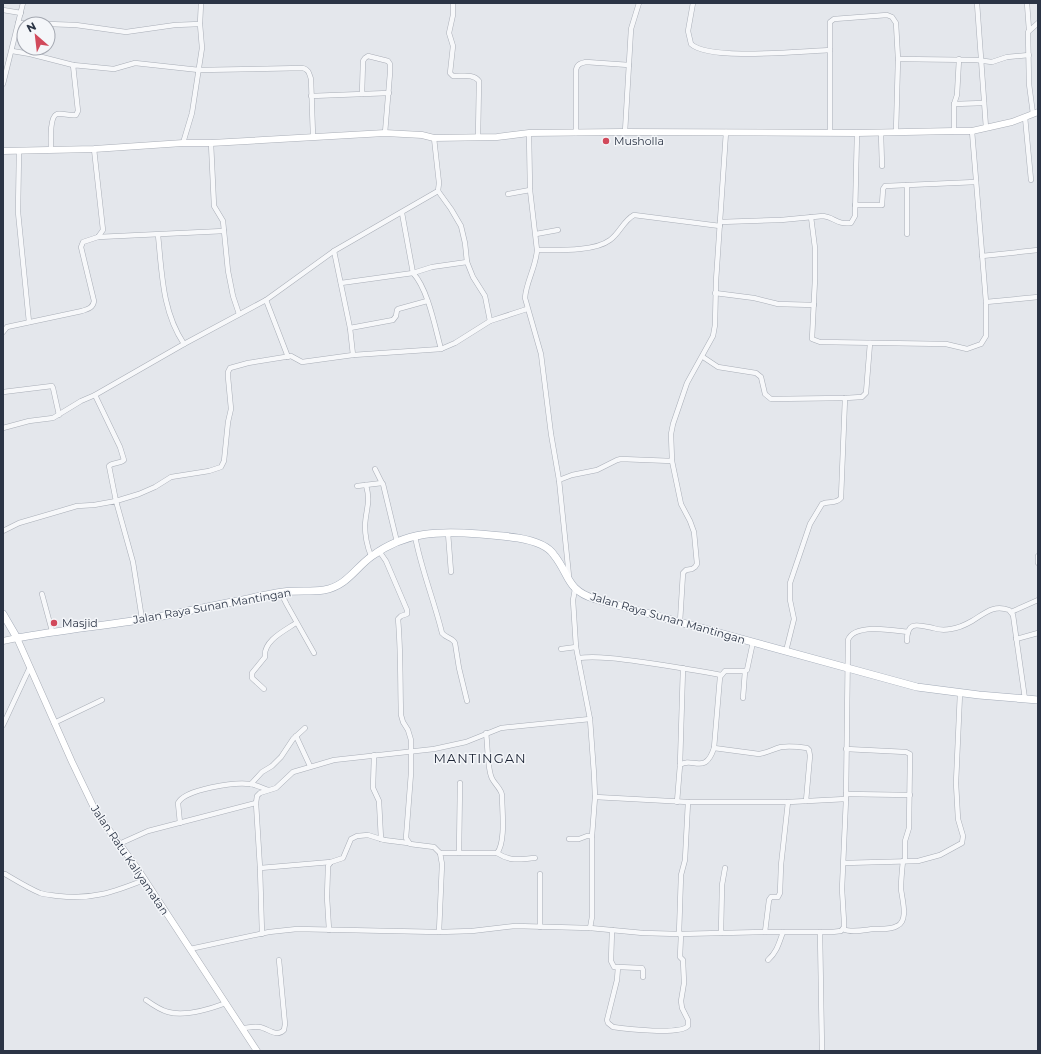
<svg xmlns="http://www.w3.org/2000/svg" width="1041" height="1054" font-family="Montserrat,sans-serif">
<style>
.lines{fill:none;stroke-linecap:round;stroke-linejoin:round}
.street-casing{stroke:#a9aeb7;stroke-width:5.5}
.secondary-casing{stroke:#a9aeb7;stroke-width:7}
.primary-casing{stroke:#a3abb8;stroke-width:8}
.street{stroke:#f7f8fa;stroke-width:4.5}
.secondary{stroke:#fff;stroke-width:6}
.primary{stroke:#fff;stroke-width:7}
.poi-dot{fill:#d1495b;stroke:#f4f6f9;stroke-width:1.5}
.labels{text-anchor:middle;stroke-width:3;stroke-linejoin:round;paint-order:stroke}
.poi-label{font-size:11px;fill:#2b3445;stroke:#f4f6f9;text-anchor:start}
.street-label{font-size:11px;fill:#2b3445;stroke:#f4f6f9}
.quarter-label{font-size:13px;letter-spacing:1px;fill:#1d2536;stroke:#f4f6f9}
</style>
<rect width="100%" height="100%" fill="#e4e7ec"/>
<g class="lines">
<defs>
<g id="street">
<path d="M453,3V15L449,33L453,46L450,73L453,76H455C464,76 474,74 479,81L478,137"/>
<path d="M693,3L688,31L691,44C709,61 802,51 830,50V22L834,19L887,15L892,17L896,23L898,59L896,132"/>
<polyline points="977,3 986,128"/>
<polyline points="1027,3 1029,30"/>
<polyline points="3,10 21,13"/>
<polyline points="18,23 42,24"/>
<polyline points="48,24 76,25 126,32 175,25 200,24"/>
<polyline points="830,50 830,133"/>
<polyline points="12,51 30,54 73,65"/>
<polyline points="898,59 976,60 992,62 1007,57 1029,55"/>
<polyline points="3,84 23,3"/>
<polyline points="362,94 363,61 365,58 368,56 388,61 390,64 390,73 385,133"/>
<polyline points="311,96 389,93"/>
<polyline points="954,104 984,103"/>
<polyline points="1033,114 1029,84 1028,32 1038,23"/>
<polyline points="1025,117 1031,180"/>
<polyline points="954,131 954,104 957,95 959,59"/>
<polyline points="625,132 631,29 639,3"/>
<path d="M529,133L530,190L537,250C536,267 526,282 525,298L541,354L551,434L559,480L569,576"/>
<path d="M576,133V70C577,64 581,63 586,62L629,65"/>
<polyline points="881,133 882,166"/>
<polyline points="183,143 192,113 202,48 200,24 201,3"/>
<polyline points="211,143 214,206 223,221 228,271 233,296 239,314"/>
<path d="M51,150C51,143 49,117 57,114C63,113 70,116 76,115L78,111L73,65L114,69L135,63L199,70L303,68C309,70 309,73 311,79L313,136"/>
<polyline points="19,151 18,212 29,322"/>
<polyline points="907,185 907,234"/>
<polyline points="438,191 451,209 461,226 465,243 467,262 473,277 485,296 490,321"/>
<polyline points="508,194 530,190"/>
<polyline points="855,205 882,205 883,189 885,186 976,182"/>
<path d="M402,213L413,273C428,289 435,327 441,349"/>
<polyline points="811,217 815,248 815,279 812,339 820,342 946,344 967,349 981,344 986,336 986,302 972,131"/>
<path d="M720,222L781,220L823,216C834,217 837,225 851,223L855,216L857,133"/>
<polyline points="536,234 558,230"/>
<path d="M158,235C162,273 162,311 184,344"/>
<polyline points="98,237 224,231"/>
<path d="M537,250C557,250 594,252 610,240C620,233 623,221 634,215L720,226"/>
<polyline points="334,251 350,328 353,355"/>
<polyline points="982,256 1038,250"/>
<polyline points="341,283 413,273 432,267 467,262"/>
<polyline points="715,293 754,298 778,304 814,305"/>
<polyline points="266,300 288,357"/>
<polyline points="986,302 1038,297"/>
<polyline points="350,328 393,320 396,316 397,310 398,309 427,301"/>
<path d="M3,332L7,327L82,311C88,309 93,308 94,301L81,247L83,242L98,237L103,230L94,149"/>
<polyline points="703,357 718,367 756,373 761,377 765,394 771,399 845,398 862,397 866,393 870,343"/>
<polyline points="3,392 52,386 53,388 59,415"/>
<path d="M95,395L120,447L124,460C120,464 113,462 109,466L116,501L139,494L155,487L171,477L209,471L221,467L224,461L228,422L231,409L228,377V372L230,368L248,363L291,356L302,362L353,355L441,349L455,343L490,321L527,309"/>
<polyline points="3,428 29,421 53,418 81,401 95,395 184,344 266,300 334,251 438,191 439,183 434,138"/>
<polyline points="672,461 681,504 690,521 694,532 697,564 695,567 692,569 686,570 683,573 680,622"/>
<polyline points="375,469 382,483"/>
<polyline points="559,480 572,475 597,470 617,460 621,459 672,461 671,434 673,424 687,383 713,336 715,325 716,281 726,132"/>
<path d="M366,485C371,503 366,508 365,525C365,536 367,546 371,556"/>
<polyline points="357,486 382,483 383,484 397,542"/>
<polyline points="3,531 19,523 77,506 94,505 116,501 133,562 142,619"/>
<polyline points="448,533 451,572"/>
<path d="M415,536C421,569 434,600 442,633C446,638 453,638 455,643L459,668L467,701"/>
<path d="M379,551L386,561L407,610V614L401,616L398,619C401,651 400,683 401,715L403,722L408,730L411,740V773L406,838L410,844L434,847L440,853L442,864L439,932"/>
<polyline points="1038,556 1038,563"/>
<polyline points="285,592 284,599 287,605 314,653"/>
<polyline points="42,594 52,631"/>
<polyline points="1011,612 1038,600"/>
<polyline points="1016,639 1038,633"/>
<path d="M907,641C907,620 918,625 933,628C939,630 945,630 951,629C959,628 965,625 972,621C984,614 993,604 1009,610L1013,615L1025,699"/>
<polyline points="561,649 576,647"/>
<path d="M786,651L794,619L790,600V583L810,524L822,504C829,500 835,505 841,498L845,398"/>
<path d="M578,658C599,656 621,659 642,662C669,666 695,670 721,675"/>
<path d="M264,689L252,678V673L265,657C263,641 284,631 296,623"/>
<polyline points="743,698 745,671"/>
<polyline points="54,723 102,700"/>
<polyline points="3,725 30,667"/>
<polyline points="296,736 310,766"/>
<path d="M714,748L759,754C767,753 773,749 781,747C789,746 800,747 807,748L809,750L810,756L806,801"/>
<polyline points="846,749 906,752 910,754 909,828 905,841 905,861"/>
<polyline points="374,755 373,788 379,801 381,839"/>
<path d="M680,765C692,756 705,776 714,748L720,677L725,671H745L747,670L753,642"/>
<polyline points="251,784 262,772 272,766 281,757 293,739 305,728"/>
<polyline points="846,794 910,795"/>
<polyline points="595,797 688,802 788,802 846,799"/>
<polyline points="677,802 680,765 683,668"/>
<path d="M180,823L178,803C185,789 235,782 250,784C257,785 262,788 268,790"/>
<polyline points="569,839 579,839 587,836 592,836"/>
<polyline points="119,844 148,831 256,803"/>
<path d="M440,853H497C506,842 502,810 502,795C501,788 493,783 491,776C487,763 488,747 486,733"/>
<polyline points="459,853 460,783"/>
<path d="M497,853C511,862 519,859 535,858"/>
<polyline points="844,863 918,861 940,855 962,843 963,836 958,819 956,783 960,693"/>
<polyline points="260,868 331,862"/>
<path d="M5,874C17,881 28,888 40,893C46,895 52,895 58,896C92,900 114,892 144,880"/>
<polyline points="540,927 540,874"/>
<path d="M590,928L643,933L679,934L765,932H832L841,931L844,927V922L842,889L846,799L848,640C854,623 893,630 908,632"/>
<path d="M843,929C851,933 864,930 873,929C881,929 890,930 897,926C909,921 902,899 901,889C901,880 902,870 903,861"/>
<polyline points="329,930 327,897 328,866 331,862 343,858 351,839 357,836 368,835 384,840 408,843"/>
<path d="M612,930L611,961L614,967H618L617,980L607,1020L608,1023L613,1027C626,1029 680,1035 688,1026V1020L682,1008L681,1001L684,983L683,960L680,957L681,934"/>
<polyline points="765,932 769,900 771,897 778,897 780,893 781,865 788,802"/>
<polyline points="820,932 822,1051"/>
<polyline points="721,933 722,885 725,868"/>
<polyline points="262,934 260,868 256,803 257,796 260,793 276,788 293,772 334,760 434,749 466,742 501,728 590,719"/>
<polyline points="679,934 681,875 685,860 688,802"/>
<polyline points="190,949 269,932 297,929 439,932 472,931 515,926 590,928 592,917 592,836 595,797 594,774 590,719 576,647 573,600 575,589"/>
<path d="M768,960C777,952 779,943 783,932"/>
<polyline points="618,967 642,968 643,970 643,977"/>
<path d="M146,1000C153,1005 160,1010 168,1012C185,1017 210,1009 226,1003"/>
<path d="M242,1028C247,1028 253,1026 259,1027C268,1028 276,1038 284,1030L285,1024L279,960"/>
</g>
<g id="secondary">
<polyline points="3,151 94,149 183,143 211,143 385,133 422,135 434,138 497,137 529,133 622,132 857,133 954,131 972,131 1012,122 1038,112"/>
<polyline points="3,641 17,638 72,762 96,812 137,868 257,1051"/>
</g>
<path id="primary" d="M3,614L17,638C65,629 114,625 163,616C187,611 212,606 237,601C252,598 268,594 283,592C297,590 311,592 324,590C347,586 355,568 372,556C406,531 440,531 480,534C493,535 505,536 518,538C530,540 547,544 554,555C570,575 566,590 595,599L917,687L979,695L1038,700"/>
</defs>
<use href="#street" class="street-casing"/>
<use href="#secondary" class="secondary-casing"/>
<use href="#primary" class="primary-casing"/>
<use href="#street" class="street"/>
<use href="#secondary" class="secondary"/>
<use href="#primary" class="primary"/>
</g>
<g class="poi-dot">
<circle cx="606" cy="141" r="4"/>
<circle cx="54" cy="623" r="4"/>
</g>
<g class="labels">
<g class="poi-label">
<text x="614" y="145">Musholla</text>
<text x="62" y="627">Masjid</text>
</g>
<g class="street-label">
<text transform="translate(212 606) rotate(-10)" y="4">Jalan Raya Sunan Mantingan</text>
<text transform="translate(668 618) rotate(16)" y="4">Jalan Raya Sunan Mantingan</text>
<text transform="translate(130 860) rotate(56)" y="4">Jalan Ratu Kaliyamatan</text>
</g>
<g class="quarter-label">
<text x="480" y="763">MANTINGAN</text>
</g>
</g>
<rect width="1041" height="1054" fill="none" stroke="#2b3445" stroke-width="8"/>
<g transform="translate(36 36) rotate(332)"><circle r="19" fill="#f4f6f9" stroke="#a4a8b1"/>
<path d="M0-3L7 15L0 10L-7 15Z" fill="#d1495b"/>
<text y="-6" font-size="11" font-weight="bold" text-anchor="middle" fill="#2b3445">N</text>
</g>
</svg>
